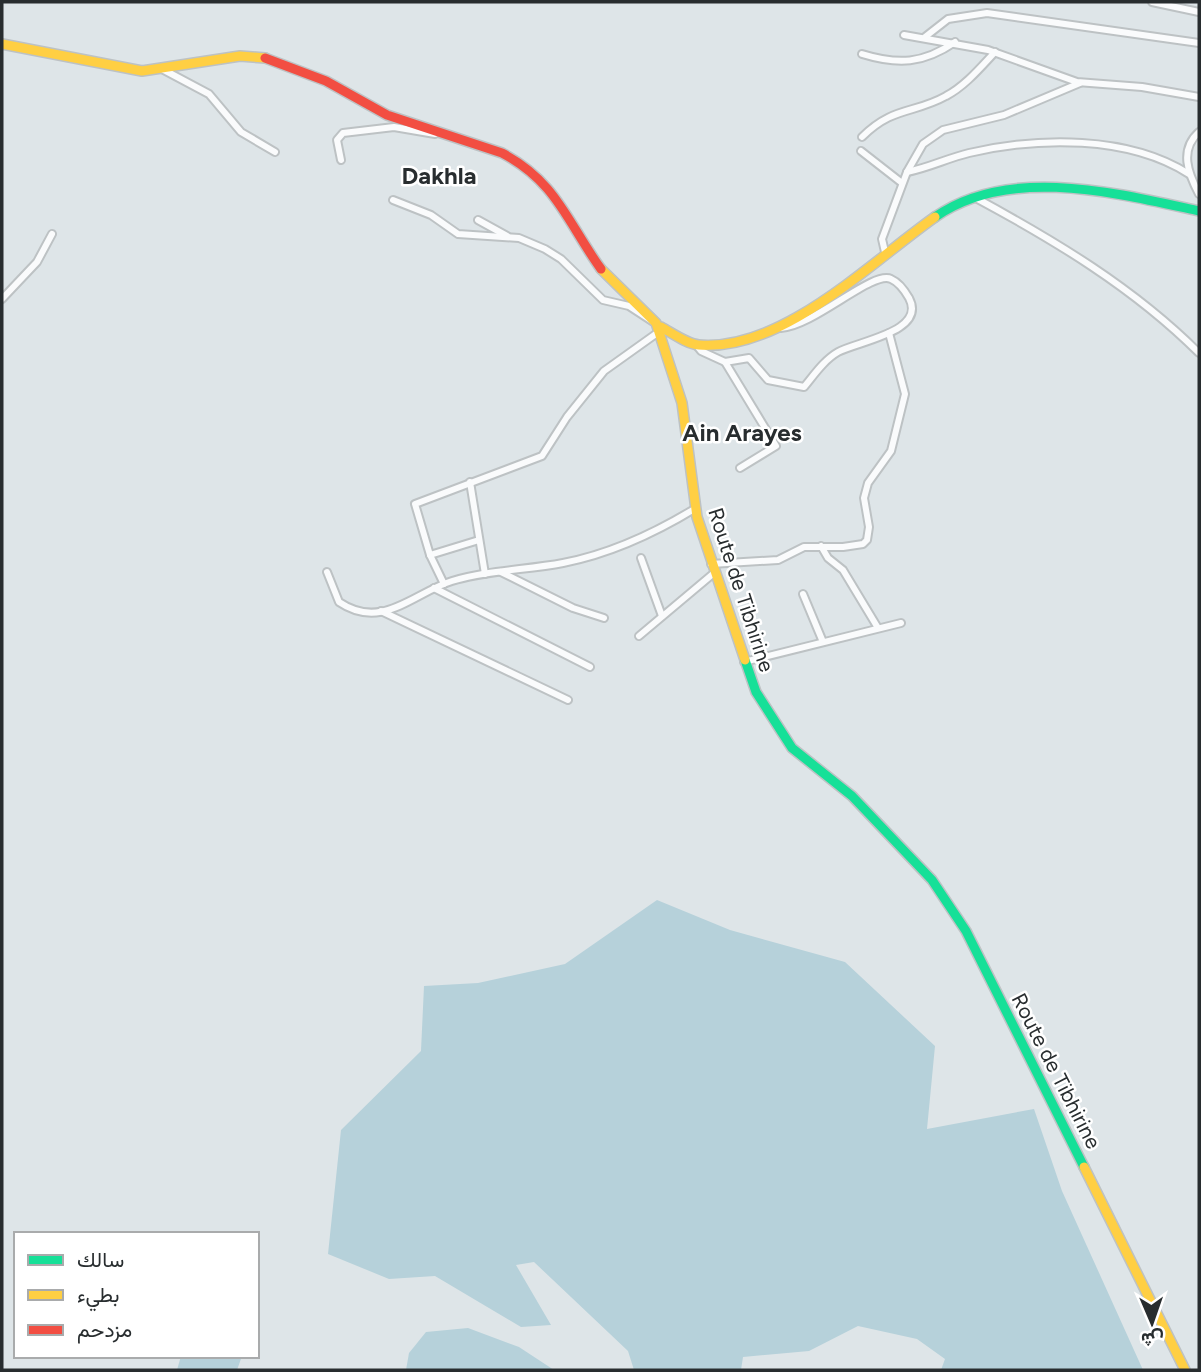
<svg xmlns="http://www.w3.org/2000/svg" width="1201" height="1372" font-family="Figtree,Vazirmatn,sans-serif">
<style>
.green{fill:#b6d1da}
.lines{fill:none;stroke-linecap:round;stroke-linejoin:round}
.street-casing{stroke:#bdc2c4;stroke-width:10}
.fast-casing{stroke:#bdc2c4;stroke-width:12}
.slow-casing{stroke:#bdc2c4;stroke-width:12}
.jam-casing{stroke:#bdc2c4;stroke-width:12}
.street{stroke:#fafbfc;stroke-width:6}
.fast{stroke:#16e098;stroke-width:9}
.slow{stroke:#ffcf43;stroke-width:9}
.jam{stroke:#f24e42;stroke-width:9}
.labels{text-anchor:middle;stroke-width:5;stroke-linejoin:round;paint-order:stroke}
.street-label{font-size:21px;fill:#282d2f;stroke:#fff}
.quarter-label{font-size:24px;font-weight:bold;fill:#282d2f;stroke:#fff}
</style>
<rect width="100%" height="100%" fill="#dee5e8"/>
<g class="green">
<polygon points="657,900 730,930 845,962 935,1046 927,1129 1034,1109 1062,1191 1143,1370 941,1370 945,1359 917,1339 858,1326 809,1351 743,1357 741,1370 634,1370 628,1351 534,1262 516,1265 551,1325 521,1327 435,1276 389,1279 328,1254 341,1130 421,1051 424,986 478,983 565,964"/>
<polygon points="468,1328 519,1347 554,1370 406,1370 409,1353 426,1332"/>
<polygon points="181,1356 242,1356 237,1370 177,1370"/>
</g>
<g class="lines">
<defs>
<g id="street">
<polyline points="1152,2 1199,12"/>
<polyline points="904,35 988,50 1077,82 1142,87 1199,97"/>
<polyline points="925,37 948,19 987,13 1199,43"/>
<path d="M862,54C898,65 923,64 955,42"/>
<polyline points="162,69 209,94 241,132 275,152"/>
<path d="M1199,132C1179,150 1188,173 1199,194"/>
<path d="M862,137C893,106 914,114 946,96C965,86 980,68 995,52"/>
<polyline points="861,151 902,183"/>
<polyline points="341,160 337,140 343,133 394,127 435,134"/>
<path d="M907,172C928,168 948,158 969,153C1038,137 1128,135 1189,174"/>
<path d="M974,197C1054,240 1134,288 1199,353"/>
<polyline points="393,200 431,215 458,234 519,238 545,249 561,259 603,300 629,306 652,321"/>
<polyline points="478,220 507,236"/>
<polyline points="885,252 882,239 907,172 923,144 943,130 1004,115 1080,83"/>
<polyline points="2,299 37,262 52,234"/>
<polyline points="697,346 701,351 725,362 776,446 740,468"/>
<path d="M725,362L749,358L768,380L804,387C814,375 824,360 838,352C858,341 927,332 909,298C905,291 898,282 891,279C873,270 814,326 781,328"/>
<polyline points="470,482 485,574"/>
<polyline points="821,546 828,558 843,570 878,628"/>
<polyline points="430,555 479,540"/>
<polyline points="641,558 662,616"/>
<polyline points="711,564 778,560 804,547 843,547 863,544 867,540 869,527 864,498 868,483 891,451 905,394 889,333"/>
<path d="M327,572L339,602C382,631 413,593 452,581C488,570 526,570 563,563C610,554 655,533 696,508"/>
<polyline points="501,572 573,608 604,618"/>
<polyline points="444,584 430,555 415,504 542,456 567,417 604,371 660,331"/>
<polyline points="434,588 590,667"/>
<polyline points="803,594 823,642"/>
<polyline points="381,611 568,700"/>
<polyline points="639,636 714,573"/>
<polyline points="744,662 901,623"/>
</g>
<g id="fast">
<path d="M935,217C1009,165 1117,193 1199,211"/>
<polyline points="745,660 756,692 792,748 852,796 932,880 966,931 1084,1167"/>
</g>
<g id="slow">
<polyline points="2,44 142,71 240,56 265,58"/>
<polyline points="601,269 656,323 682,403 697,517 745,660"/>
<path d="M661,327C672,333 687,344 699,345C782,352 871,262 935,217"/>
<polyline points="1084,1167 1185,1370"/>
</g>
<path id="jam" d="M265,58L326,81L387,115L502,153C557,182 567,222 601,269"/>
</defs>
<use href="#street" class="street-casing"/>
<use href="#fast" class="fast-casing"/>
<use href="#slow" class="slow-casing"/>
<use href="#jam" class="jam-casing"/>
<use href="#street" class="street"/>
<use href="#fast" class="fast"/>
<use href="#slow" class="slow"/>
<use href="#jam" class="jam"/>
</g>
<g class="labels">
<g class="street-label">
<text transform="translate(741 590) rotate(72)" y="7">Route de Tibhirine</text>
<text transform="translate(1056 1071) rotate(63)" y="7">Route de Tibhirine</text>
</g>
<g class="quarter-label">
<text x="439" y="184">Dakhla</text>
<text x="742" y="441">Ain Arayes</text>
</g>
</g>
<rect width="1201" height="1372" fill="none" stroke="#282d2f" stroke-width="7"/>
<rect x="14" y="1232" width="245" height="126" fill="#ffffff" stroke="#a9abac" stroke-width="2"/>
<rect x="28" y="1255" width="35" height="10" fill="#16e098" stroke="#a9abac" stroke-width="2"/>
<text x="77" y="1267" font-size="21" fill="#282d2f">سالك</text>
<rect x="28" y="1290" width="35" height="10" fill="#ffcf43" stroke="#a9abac" stroke-width="2"/>
<text x="77" y="1302" font-size="21" fill="#282d2f">بطيء</text>
<rect x="28" y="1325" width="35" height="10" fill="#f24e42" stroke="#a9abac" stroke-width="2"/>
<text x="77" y="1337" font-size="21" fill="#282d2f">مزدحم</text>
<g transform="translate(1152 1323) rotate(178)" stroke="#ffffff" stroke-width="5" paint-order="stroke">
<path d="M0-5L12 26L0 18L-12 26Z" fill="#282d2f"/>
<text y="-10" font-size="19" font-weight="bold" text-anchor="middle" fill="#282d2f">ش</text>
</g>
</svg>
